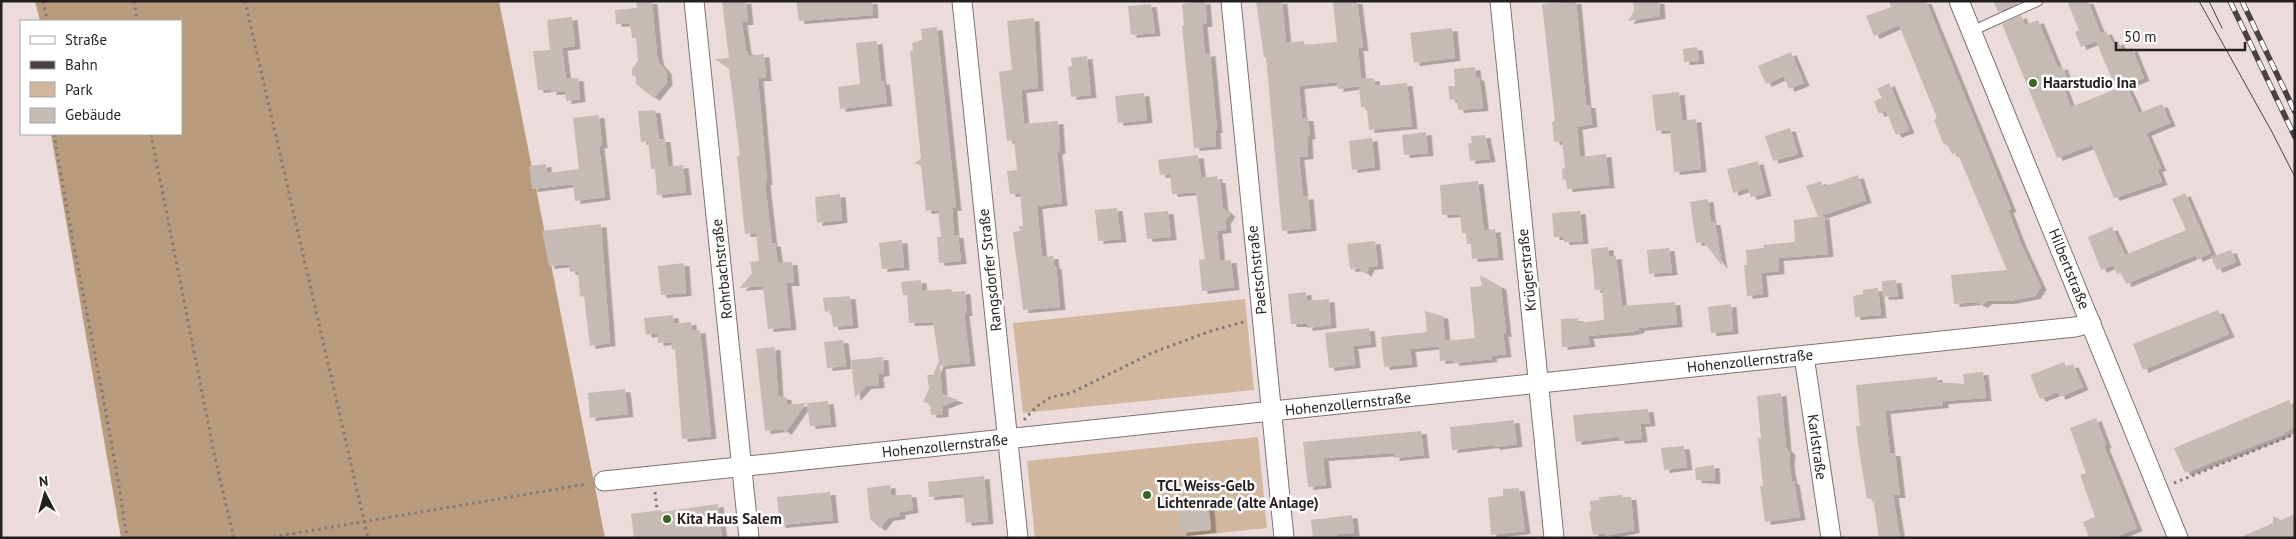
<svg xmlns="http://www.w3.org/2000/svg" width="2296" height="539" font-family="'PT Sans',sans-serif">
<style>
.green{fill:#d0b79d}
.forest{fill:#b79b7c}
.building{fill:#c6bab4;filter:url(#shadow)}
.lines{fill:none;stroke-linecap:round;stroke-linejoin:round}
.lane-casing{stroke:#7f7270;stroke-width:11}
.street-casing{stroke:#7f7270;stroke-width:21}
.path{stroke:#837979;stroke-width:3;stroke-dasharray:2.5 4;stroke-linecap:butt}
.lane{stroke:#fff;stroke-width:9}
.street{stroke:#fff;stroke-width:19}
.tram{stroke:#4a4242;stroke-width:1}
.rail-casing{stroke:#4a4242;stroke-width:5.5}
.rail{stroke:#fff;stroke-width:4;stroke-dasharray:11;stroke-linecap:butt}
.poi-dot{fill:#396422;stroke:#fff;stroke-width:2}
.labels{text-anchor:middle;stroke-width:5;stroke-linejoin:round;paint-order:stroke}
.poi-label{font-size:15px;font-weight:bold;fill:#251f1f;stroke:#fff;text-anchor:start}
.street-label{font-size:15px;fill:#251f1f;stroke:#fff}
</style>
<defs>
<filter id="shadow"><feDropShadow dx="5.5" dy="3" stdDeviation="0" flood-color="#0004"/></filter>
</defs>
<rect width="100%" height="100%" fill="#ebdcdb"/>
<g class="green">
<polygon points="1245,299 1254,390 1023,413 1013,323"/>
<polygon points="1258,437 1267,528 1170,538 1035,538 1027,461"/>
</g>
<polygon class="forest" points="35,1 499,1 605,538 121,538 51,134 181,134 181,21 40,21"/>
<g class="building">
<polygon points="636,1 652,1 657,55 659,63 666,71 667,82 654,98 636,84 636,77 632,75 632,69 638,61 636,38 632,38 630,23 616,24 615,10 637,8"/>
<polygon points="722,1 746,1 748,22 742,22 746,51 748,51 748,56 764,54 766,78 758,78 767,182 765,182 772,244 775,243 778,263 792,262 794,283 786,283 791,327 768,329 763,286 740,288 752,273 750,262 759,261 756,233 745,234 737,156 740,156 729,69 715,59 729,58"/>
<polygon points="796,1 872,1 873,15 799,21"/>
<polygon points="1205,1 1207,24 1202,24 1205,54 1210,53 1217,130 1215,130 1216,146 1194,148 1182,26 1184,25 1182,4"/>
<polygon points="1256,1 1282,1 1286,43 1304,41 1304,45 1337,42 1333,1 1357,1 1363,48 1358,48 1361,79 1374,78 1375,86 1407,83 1412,126 1369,130 1367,110 1365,110 1365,107 1361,107 1359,86 1338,89 1337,82 1299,86 1302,118 1308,118 1310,136 1307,137 1308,156 1299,157 1303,197 1308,196 1311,228 1282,231 1266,57 1264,57"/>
<polygon points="1576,1 1586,105 1590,105 1592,124 1577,127 1580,157 1606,154 1609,185 1567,189 1566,180 1563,179 1562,169 1565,168 1562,141 1554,142 1552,122 1555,121 1542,4"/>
<polygon points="1633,1 1659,1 1660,16 1628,21 1634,11"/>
<polygon points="1889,1 1926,1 2011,209 2008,210 2021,244 2041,287 2035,296 2009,301 1987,301 1982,305 1976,302 1954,304 1951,275 2007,270 1957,152 1952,154 1948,146 1943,143 1934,120 1937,118 1899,25 1874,36 1866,16 1891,7"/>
<polygon points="1993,1 2016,1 2017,4 1998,12"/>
<polygon points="2067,1 2088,1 2101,34 2106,31 2113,44 2118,41 2123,52 2132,48 2144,78 2126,85 2139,113 2162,104 2170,123 2146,133 2161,168 2157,169 2162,182 2114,198 2092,145 2057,158 2002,24 2021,15 2025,25 2038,20 2058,68 2062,66 2068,81 2062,84 2071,107 2116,89 2096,41 2081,47 2075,32 2079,30"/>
<polygon points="1151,4 1155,33 1131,35 1128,6"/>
<polygon points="572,17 575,46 562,48 566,79 578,78 580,99 566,101 565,91 551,92 551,89 538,90 533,51 550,50 547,20"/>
<polygon points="1034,18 1038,88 1021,90 1024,124 1058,121 1060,150 1057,152 1062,203 1037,206 1042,257 1053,256 1054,266 1056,266 1060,307 1023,310 1013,232 1020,231 1019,226 1023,226 1020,193 1010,194 1007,171 1017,170 1014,140 1007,141 999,72 1012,70 1007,21"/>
<polygon points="937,27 956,208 952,208 954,235 958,235 961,261 939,263 937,237 941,237 938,210 926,211 921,166 915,163 921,158 910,51 913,51 912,43 922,40 921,29"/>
<polygon points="1452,28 1455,58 1414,63 1410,33"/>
<polygon points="877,41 881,82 884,81 887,103 840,109 838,87 860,84 856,43"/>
<polygon points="1697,47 1699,61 1684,62 1683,49"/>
<polygon points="1791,52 1804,83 1789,89 1784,76 1766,84 1758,66"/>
<polygon points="1087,56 1091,95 1071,97 1068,67 1072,66 1071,58"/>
<polygon points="1475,67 1476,77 1479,78 1483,108 1458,110 1457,99 1450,100 1448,86 1455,86 1454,69"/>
<polygon points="1889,83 1909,130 1896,135 1886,111 1879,114 1874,101 1882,98 1877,89"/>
<polygon points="1679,92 1682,121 1696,119 1701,169 1674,172 1670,130 1656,131 1652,95"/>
<polygon points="1144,93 1147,120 1118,123 1115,96"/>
<polygon points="655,110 659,139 665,139 668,167 683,165 686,192 657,195 655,169 651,169 648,141 641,142 638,111"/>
<polygon points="599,115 602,145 599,146 605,197 575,201 573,184 532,189 529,166 546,164 547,173 579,169 573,118"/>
<polygon points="1790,128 1798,154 1773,161 1765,136"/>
<polygon points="1426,132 1428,153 1404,155 1402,135"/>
<polygon points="1485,135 1490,159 1470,161 1468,143 1472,143 1471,136"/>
<polygon points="1372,138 1375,167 1352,170 1349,141"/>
<polygon points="1198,155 1201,178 1217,176 1217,180 1220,180 1223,208 1230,214 1225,221 1226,230 1217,231 1220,261 1231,260 1234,287 1202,291 1199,260 1205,259 1196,192 1172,194 1170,174 1160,175 1158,160"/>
<polygon points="1758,161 1766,193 1751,197 1748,188 1733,193 1727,169"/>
<polygon points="1858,175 1866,200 1818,217 1806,186 1821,181 1823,187"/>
<polygon points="1478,181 1484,231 1495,229 1498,257 1472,259 1471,244 1467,244 1466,233 1462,233 1460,214 1442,215 1440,185"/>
<polygon points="2185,193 2211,253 2197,259 2196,255 2126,284 2121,272 2117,274 2113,265 2101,270 2088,237 2112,227 2125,255 2186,230 2172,199"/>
<polygon points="840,194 842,220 817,223 815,197"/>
<polygon points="1708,199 1711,222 1715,222 1722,266 1704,242 1696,243 1690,202"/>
<polygon points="1117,208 1121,239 1098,241 1095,210"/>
<polygon points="1168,211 1171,237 1147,239 1144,213"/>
<polygon points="1580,211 1583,241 1564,242 1563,237 1554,237 1552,213"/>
<polygon points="1824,216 1828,254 1778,258 1779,271 1761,273 1763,294 1747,296 1744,265 1747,265 1746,250 1764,248 1763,245 1795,242 1794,220"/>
<polygon points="601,224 610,343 590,346 584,296 580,297 578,271 570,272 569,264 549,266 542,231"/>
<polygon points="902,240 904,267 882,269 879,243"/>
<polygon points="1375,241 1378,266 1369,267 1366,274 1359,268 1350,269 1347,244"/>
<polygon points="1608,247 1609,257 1616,256 1622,306 1675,302 1677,324 1639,328 1639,330 1631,332 1588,336 1590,344 1562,347 1561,319 1578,318 1578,323 1604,320 1602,289 1595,290 1591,249"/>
<polygon points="1669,248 1672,272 1649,274 1647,250"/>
<polygon points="2231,250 2236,262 2217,270 2211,257"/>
<polygon points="684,263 686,293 661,295 658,266"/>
<polygon points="1480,275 1501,287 1506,334 1503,334 1506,354 1491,356 1492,359 1454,363 1453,360 1440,361 1439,346 1410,349 1412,364 1384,367 1381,337 1427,332 1425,311 1443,316 1445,341 1475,338 1470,287 1482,286"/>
<polygon points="921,280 922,291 951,289 952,292 965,291 967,313 964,313 970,363 940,366 942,394 958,400 943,406 943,414 931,415 930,404 923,402 929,388 927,375 933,375 939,361 933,322 909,323 907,295 903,295 901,282"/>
<polygon points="1896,280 1898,296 1883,297 1882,281"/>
<polygon points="1878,288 1881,315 1855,317 1853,296 1863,294 1863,290"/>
<polygon points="1306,292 1307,301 1329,299 1331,325 1307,328 1307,324 1291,324 1288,294"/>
<polygon points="850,296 853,325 833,327 831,311 825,312 823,298"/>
<polygon points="1731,304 1733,331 1711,333 1708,307"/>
<polygon points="2218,310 2229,334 2143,370 2133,344"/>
<polygon points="673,315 674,324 691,322 692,331 700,330 711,436 682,439 675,349 672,350 671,342 658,343 657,333 646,335 644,318"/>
<polygon points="1369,328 1371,344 1353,346 1355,365 1329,368 1325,333"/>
<polygon points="843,340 846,366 827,368 824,342"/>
<polygon points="775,347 778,396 786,397 787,405 806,403 786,432 782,429 765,431 756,349"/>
<polygon points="883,357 884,373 878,374 879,385 866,386 855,398 851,360"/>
<polygon points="2064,362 2066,367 2073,364 2083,387 2060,397 2058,392 2040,399 2030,375"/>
<polygon points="1983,372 1986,398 1943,401 1943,405 1885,411 1890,453 1895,453 1900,495 1893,495 1900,538 1879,538 1873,498 1867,499 1859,450 1856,426 1860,426 1856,385 1937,377 1937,382 1964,384 1963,374"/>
<polygon points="625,389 628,414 590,418 588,393"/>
<polygon points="1781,393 1786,448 1790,452 1789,463 1792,482 1794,481 1800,517 1765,522 1760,486 1763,486 1758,438 1761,438 1757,396"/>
<polygon points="2289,400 2295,414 2295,427 2285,432 2284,434 2185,473 2174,448"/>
<polygon points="828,401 831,424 810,426 807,403"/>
<polygon points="1648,409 1650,423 1640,424 1642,439 1619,441 1619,437 1576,442 1573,415"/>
<polygon points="2096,418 2106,445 2104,446 2137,528 2113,538 2089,538 2083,522 2095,517 2080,475 2086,473 2070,428"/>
<polygon points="1514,420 1517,444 1494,447 1494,445 1452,450 1450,427"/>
<polygon points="1421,431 1424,455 1394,458 1394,453 1323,458 1326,485 1308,487 1303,442"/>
<polygon points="1684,446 1687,467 1664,470 1661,448"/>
<polygon points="1714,465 1715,481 1696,480 1695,468"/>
<polygon points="984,476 988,521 966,523 963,494 929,497 928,482"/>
<polygon points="890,485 891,496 911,494 913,510 900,512 900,516 888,518 880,528 870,519 867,488"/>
<polygon points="1519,488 1525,531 1491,535 1488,498 1503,496 1503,489"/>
<polygon points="830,492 833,520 780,525 777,497"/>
<polygon points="1622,495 1622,497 1631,497 1634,530 1605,536 1605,533 1593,535 1589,511 1591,511 1590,501 1599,500 1599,497"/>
<polygon points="1208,497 1211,530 1181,533 1178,501"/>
<polygon points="718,504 722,538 634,538 631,514 661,510 661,512"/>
<polygon points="2295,514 2295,538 2239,538 2273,523 2273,516 2281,520"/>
<polygon points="1352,515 1354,533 1338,534 1338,538 1313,538 1311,520"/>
</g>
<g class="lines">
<defs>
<polyline id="lane" points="1972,31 2038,1"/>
<g id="street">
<polyline points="694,1 749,538"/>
<polyline points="962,1 1018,538"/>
<polyline points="1231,1 1284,538"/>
<polyline points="1500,1 1554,538"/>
<polyline points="1959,1 2178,538"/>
<polyline points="1804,356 1831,538"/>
<polyline points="604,481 2075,327 2091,323"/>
</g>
</defs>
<use href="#lane" class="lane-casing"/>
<use href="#street" class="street-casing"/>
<g class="path">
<polyline points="43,1 47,21"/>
<polyline points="134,1 137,21"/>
<polyline points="245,1 368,538"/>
<path d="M54,134C76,269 107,402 127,538"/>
<polyline points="151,134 215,458 234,538"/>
<polyline points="1024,420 1036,407 1051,397 1071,393 1154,352 1211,331 1247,321"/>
<polyline points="2174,483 2295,434"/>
<polyline points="655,492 657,509"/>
<polyline points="267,538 587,484"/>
</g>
<use href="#lane" class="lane"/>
<use href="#street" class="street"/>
<g class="tram">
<polyline points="2199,1 2272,132 2295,177"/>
<polyline points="2209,1 2222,28"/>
</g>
<defs>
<g id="rail">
<polyline points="2230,1 2295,137"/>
<polyline points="2242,1 2295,112"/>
</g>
</defs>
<use href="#rail" class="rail-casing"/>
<use href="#rail" class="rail"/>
</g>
<g class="poi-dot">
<circle cx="2033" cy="83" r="5"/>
<circle cx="1147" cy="495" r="5"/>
<circle cx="667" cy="519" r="5"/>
</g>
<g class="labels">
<g class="poi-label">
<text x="2043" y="88">Haarstudio Ina</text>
<text x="1157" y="491">TCL Weiss-Gelb<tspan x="1157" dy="17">Lichtenrade (alte Anlage)</tspan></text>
<text x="677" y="524">Kita Haus Salem</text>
</g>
<g class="street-label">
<text transform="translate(722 269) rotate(-96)" y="5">Rohrbachstraße</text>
<text transform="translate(2069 269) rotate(68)" y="5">Hilbertstraße</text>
<text transform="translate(990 270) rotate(-96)" y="5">Rangsdorfer Straße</text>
<text transform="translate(1257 270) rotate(-96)" y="5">Paetschstraße</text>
<text transform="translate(1527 270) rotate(-96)" y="5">Krügerstraße</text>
<text transform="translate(1750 361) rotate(-6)" y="5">Hohenzollernstraße</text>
<text transform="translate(1348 404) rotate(-6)" y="5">Hohenzollernstraße</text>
<text transform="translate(945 446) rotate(-6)" y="5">Hohenzollernstraße</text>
<text transform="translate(1817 447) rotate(82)" y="5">Karlstraße</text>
</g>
</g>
<rect width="2296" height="539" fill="none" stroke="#251f1f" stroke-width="5"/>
<rect x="20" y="20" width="162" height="115" fill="#ffffff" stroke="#a8a5a5"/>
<rect x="30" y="36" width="25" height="8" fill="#ffffff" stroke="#a8a5a5"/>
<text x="65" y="45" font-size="15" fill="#251f1f">Straße</text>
<rect x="30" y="61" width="25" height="8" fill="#4a4242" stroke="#a8a5a5"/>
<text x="65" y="70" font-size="15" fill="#251f1f">Bahn</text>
<rect x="30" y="82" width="25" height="15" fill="#d0b79d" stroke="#a8a5a5"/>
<text x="65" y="95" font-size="15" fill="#251f1f">Park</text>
<rect x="30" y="108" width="25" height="15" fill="#c6bab4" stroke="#a8a5a5"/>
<text x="65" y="120" font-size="15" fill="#251f1f">Gebäude</text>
<g transform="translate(45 494) rotate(354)" stroke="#ffffff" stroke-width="4" paint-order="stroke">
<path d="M0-4L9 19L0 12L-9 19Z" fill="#251f1f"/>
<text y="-8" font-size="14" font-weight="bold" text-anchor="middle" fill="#251f1f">N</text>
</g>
<path d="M2116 42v8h129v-8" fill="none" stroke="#251f1f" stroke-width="2.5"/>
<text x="2124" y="42" font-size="15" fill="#251f1f" stroke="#ffffff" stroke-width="4" paint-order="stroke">50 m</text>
</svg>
